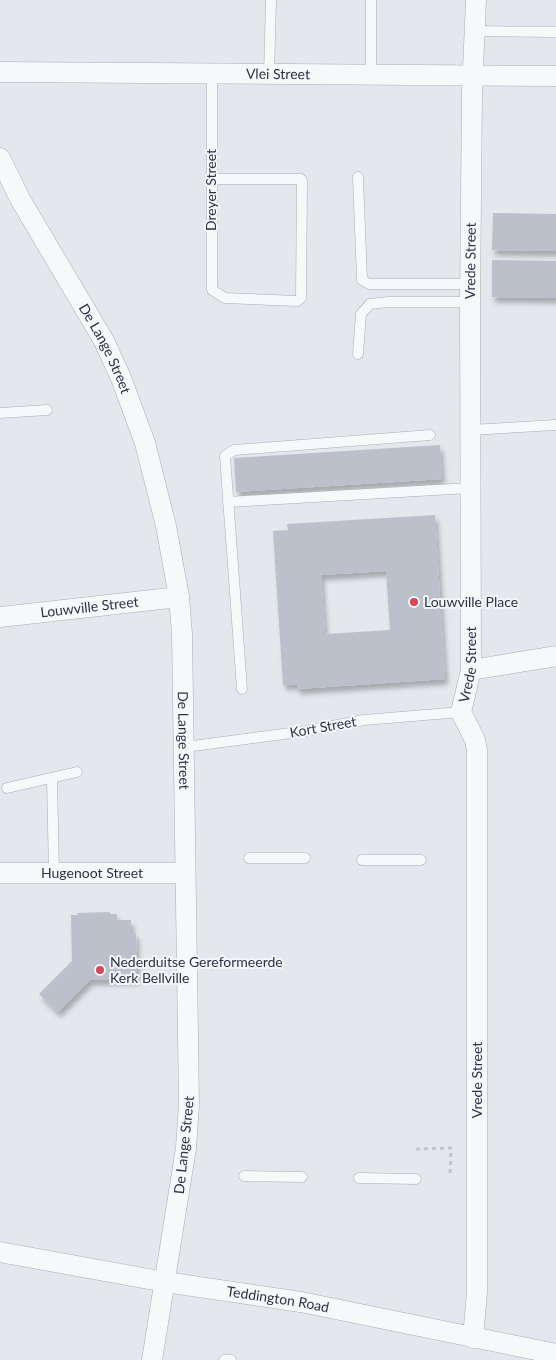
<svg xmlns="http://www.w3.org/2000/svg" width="556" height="1360" font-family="Lato,sans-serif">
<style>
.building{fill:#bbc0ca;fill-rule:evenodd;filter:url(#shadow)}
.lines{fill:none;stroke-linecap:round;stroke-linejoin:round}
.lane-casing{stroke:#a9aeb7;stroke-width:11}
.street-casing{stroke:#a9aeb7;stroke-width:21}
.path{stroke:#c2c5cb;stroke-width:3;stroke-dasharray:4 4;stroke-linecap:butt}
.lane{stroke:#f7f8fa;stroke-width:10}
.street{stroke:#f7f8fa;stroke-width:20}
.poi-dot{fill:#d1495b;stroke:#f4f6f9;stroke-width:2}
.labels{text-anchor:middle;stroke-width:4;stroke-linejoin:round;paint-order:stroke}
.street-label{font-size:14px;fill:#2b3445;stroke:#f4f6f9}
.poi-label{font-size:14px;fill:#2b3445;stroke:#f4f6f9;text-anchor:start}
</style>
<defs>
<filter id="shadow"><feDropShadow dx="3" dy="5.5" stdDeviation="2.5" flood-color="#0004"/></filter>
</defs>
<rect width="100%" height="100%" fill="#e4e7ec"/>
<g class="building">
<polygon points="493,213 556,214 556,251 492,250"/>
<polygon points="492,260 556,261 556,298 492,297"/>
<polygon points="440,445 442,479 236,492 234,458"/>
<path d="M435,515L445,679L297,689V684L283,685L273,531L288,530L287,524ZM386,571L390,630L325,634L321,575Z"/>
<polygon points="110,912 110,914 117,914 117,920 131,920 131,933 136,933 137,979 90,980 58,1012 39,994 72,961 71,915 78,915 77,913"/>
</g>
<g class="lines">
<defs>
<g id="lane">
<polyline points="474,31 556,32"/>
<polyline points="269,75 271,0"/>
<polyline points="371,76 371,0"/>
<polyline points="358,177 362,280 369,284 471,284"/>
<polyline points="210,179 301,179 302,181 301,298 297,301 225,298 212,290 212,75"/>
<polyline points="358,354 361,314 370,304 388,302 470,302"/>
<polyline points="0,413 47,410"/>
<polyline points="470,430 556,425"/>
<polyline points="228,502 470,488"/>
<polyline points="242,689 225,456 234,450 430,435"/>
<polyline points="185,747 306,731 364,720 461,712"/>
<polyline points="52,778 54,873"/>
<polyline points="7,788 77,772"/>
<polyline points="249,858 305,858"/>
<polyline points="362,860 421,860"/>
<polyline points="244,1176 302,1177"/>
<polyline points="359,1178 416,1179"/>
<polyline points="224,1360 231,1360"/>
</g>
<g id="street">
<path id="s1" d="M0,72L556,76"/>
<path id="s2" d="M0,158L20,199L104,341L121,378L145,443L166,526L179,597L182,634L189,1104L186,1148L152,1360"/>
<path id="s3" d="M0,617L179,597"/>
<polyline points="471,670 556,656"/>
<path id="s4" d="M0,873H185"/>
<path id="s5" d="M0,1252L165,1282L301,1302L556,1354"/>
<path id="s6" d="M473,1338L477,1292V751L475,740L461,712L471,670L470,302L472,92L476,0"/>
</g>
</defs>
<use href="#lane" class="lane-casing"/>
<use href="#street" class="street-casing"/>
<polyline class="path" points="416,1149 451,1148 450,1177"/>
<use href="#lane" class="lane"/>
<use href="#street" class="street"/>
</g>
<g class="poi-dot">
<circle cx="414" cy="602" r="5"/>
<circle cx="100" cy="970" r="5"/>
</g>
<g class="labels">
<g class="street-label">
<text dy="5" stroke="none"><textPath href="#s1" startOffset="278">Vlei Street</textPath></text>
<text transform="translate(211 190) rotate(-90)" y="5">Dreyer Street</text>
<text dy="5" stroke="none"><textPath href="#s6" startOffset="1082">Vrede Street</textPath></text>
<text dy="5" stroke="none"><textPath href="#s2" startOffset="218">De Lange Street</textPath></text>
<text dy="5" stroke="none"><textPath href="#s3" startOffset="90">Louwville Street</textPath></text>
<text dy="5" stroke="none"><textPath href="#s6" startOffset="678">Vrede Street</textPath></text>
<text transform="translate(323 727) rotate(-10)" y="5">Kort Street</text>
<text dy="5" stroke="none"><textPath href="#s2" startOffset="622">De Lange Street</textPath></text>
<text dy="5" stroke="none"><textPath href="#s4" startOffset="92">Hugenoot Street</textPath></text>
<text transform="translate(477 1080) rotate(-90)" y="5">Vrede Street</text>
<text transform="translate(184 1145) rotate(-84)" y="5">De Lange Street</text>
<text dy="5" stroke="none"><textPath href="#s5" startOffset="282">Teddington Road</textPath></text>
</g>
<g class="poi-label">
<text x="424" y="607">Louwville Place</text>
<text x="110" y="967">Nederduitse Gereformeerde<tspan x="110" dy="16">Kerk Bellville</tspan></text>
</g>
</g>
</svg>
